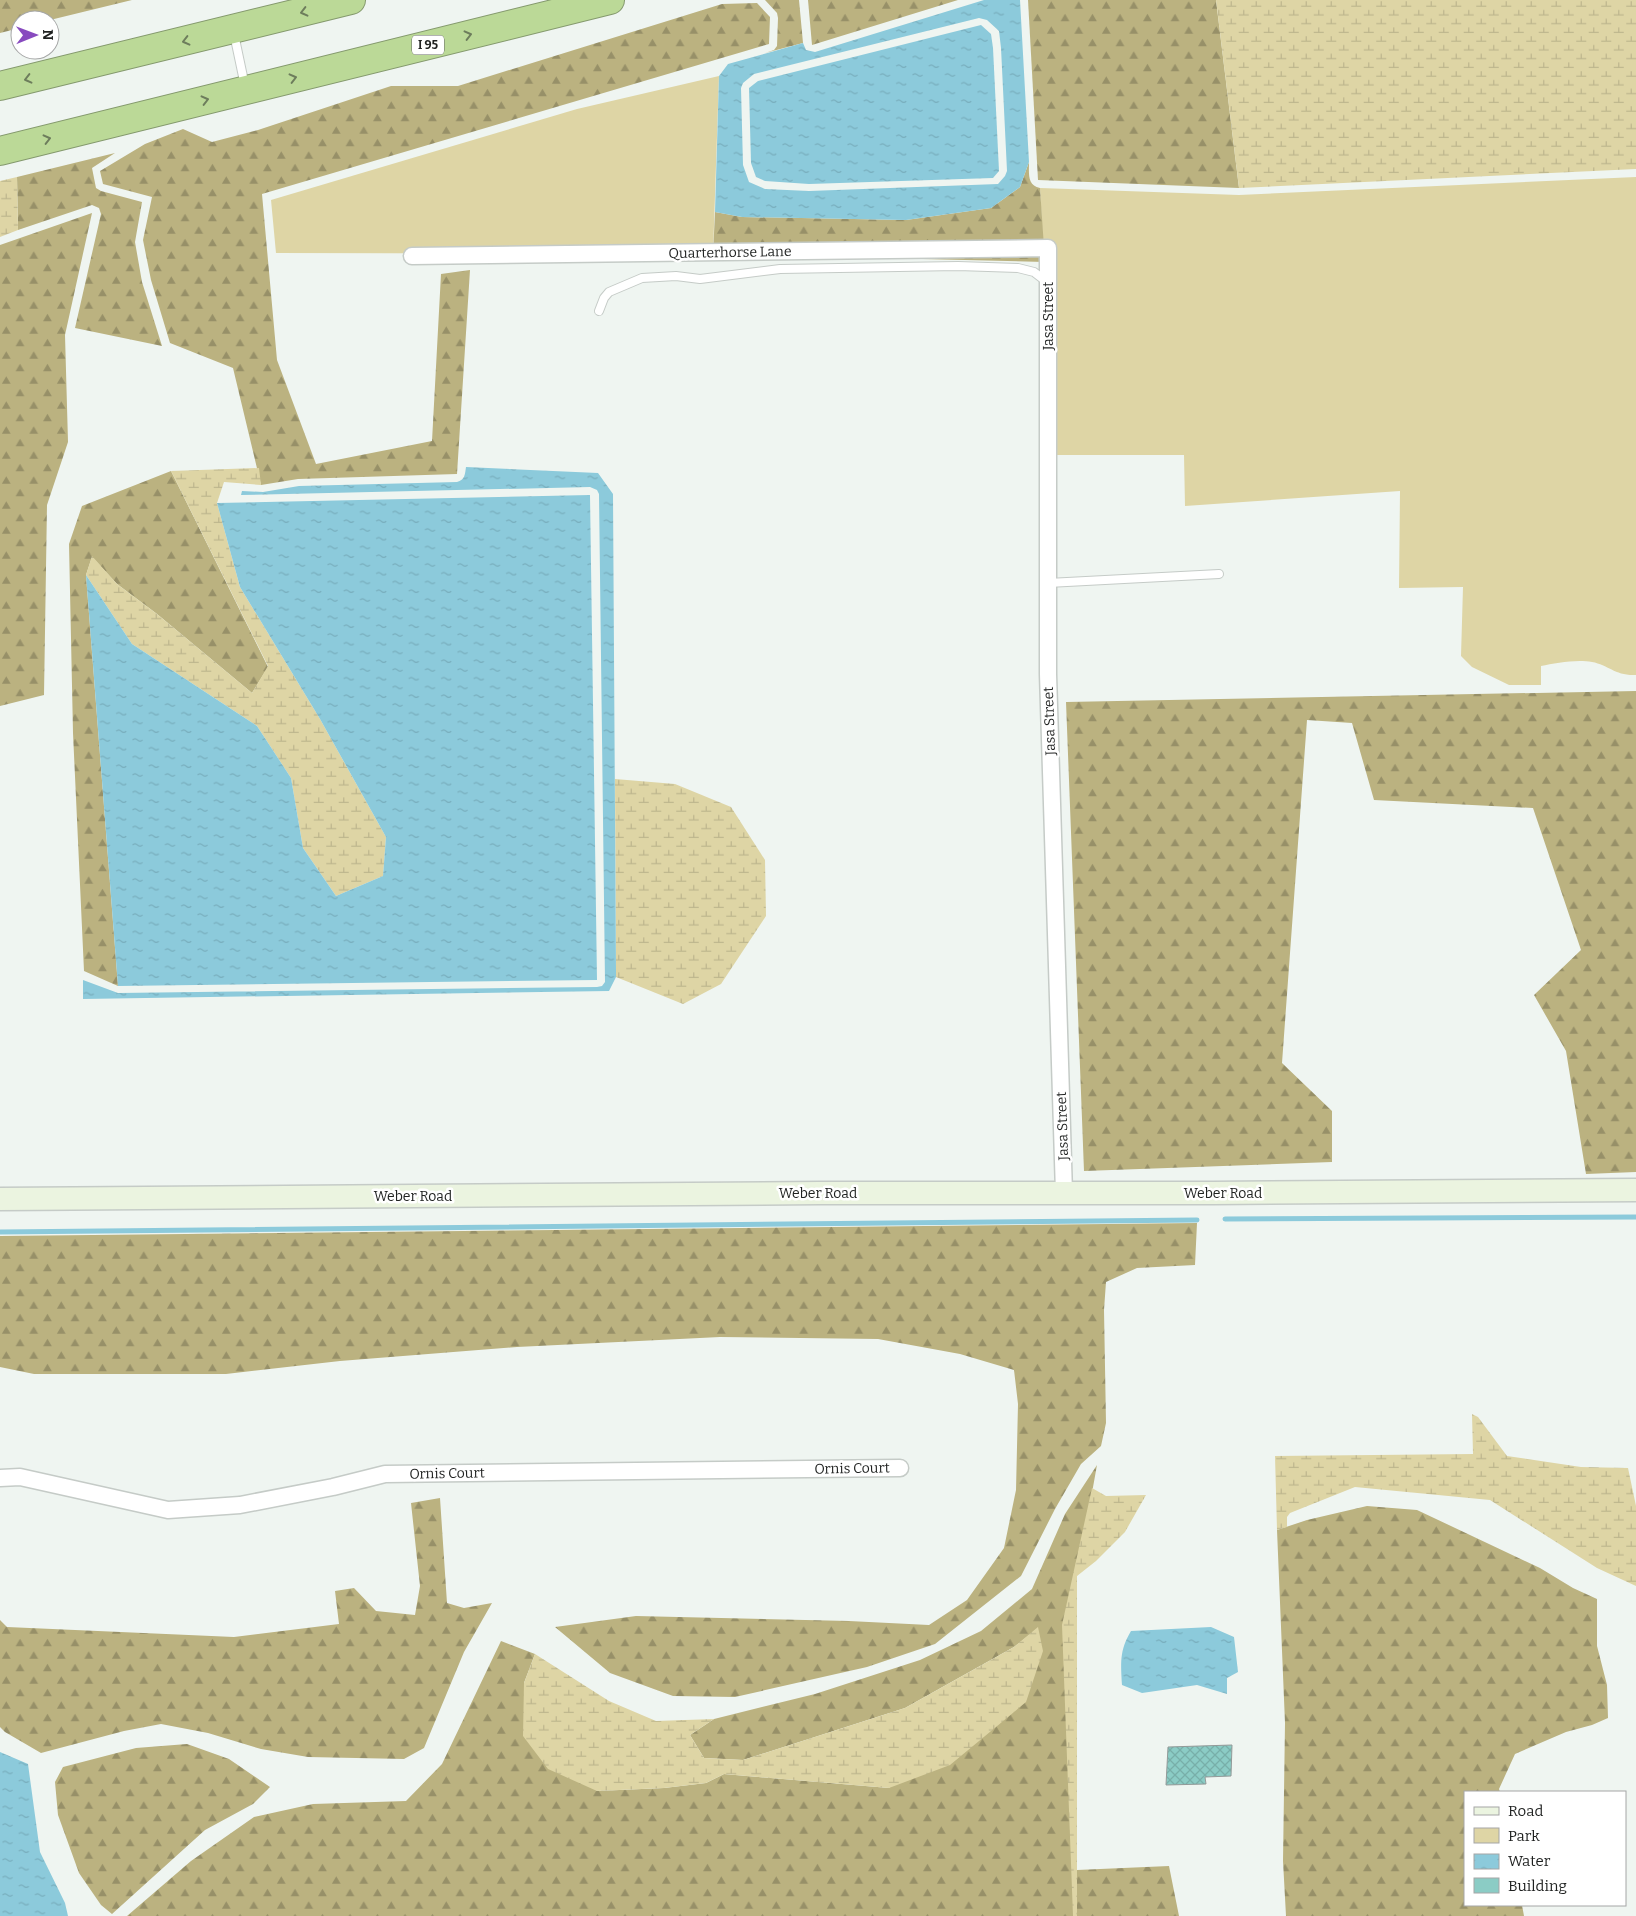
<svg xmlns="http://www.w3.org/2000/svg" width="1636" height="1916" font-family="Bitter,serif">
<style>
.green{fill:#ded5a5}
.forest{fill:url(#forest-firs)}
.wetland{fill:url(#wetland-marsh)}
.water{fill:url(#water-ripples);fill-rule:evenodd}
.lines{fill:none;stroke-linecap:round;stroke-linejoin:round}
.stream{stroke:#8ccadb;stroke-width:5}
.building{fill:url(#building-cross-hatch);stroke:#939a99}
.lane-casing{stroke:#c5cbc7;stroke-width:10}
.street-casing{stroke:#c5cbc7;stroke-width:19}
.secondary-casing{stroke:#c5cbc7;stroke-width:25}
.highway-casing{stroke:#84996d;stroke-width:30}
.lane{stroke:#fff;stroke-width:8}
.street{stroke:#fff;stroke-width:16}
.secondary{stroke:#ebf4e0;stroke-width:22}
.highway{stroke:#bbd997;stroke-width:28}
.oneway{stroke:#6d7d5c}
.labels{text-anchor:middle;stroke-width:5;stroke-linejoin:round;paint-order:stroke}
.shield{fill:#fff;stroke:#626463;stroke-width:1}
.shield-label{font-size:12px;font-weight:bold;fill:#1f2120}
.street-label{font-size:14px;fill:#1f2120;stroke:#fff}
</style>
<defs>
<pattern id="forest-firs" width="22" height="20" patternUnits="userSpaceOnUse" patternTransform="scale(1.25)"><rect width="22" height="20" fill="#bbb280"/><path d="M5 1l3.5 6h-7zM16 11l3.5 6h-7z" fill="#979068"/></pattern>
<pattern id="wetland-marsh" width="20" height="14" patternUnits="userSpaceOnUse" patternTransform="scale(1.25)"><rect width="20" height="14" fill="#ded5a5"/><path d="M1 5h8M5 5V1M11 12h8M15 12V8" fill="none" stroke="#beb78e"/></pattern>
<pattern id="water-ripples" width="26" height="14" patternUnits="userSpaceOnUse" patternTransform="scale(1.25)"><rect width="26" height="14" fill="#8ccadb"/><path d="M2 4q2-2 4 0t4 0M15 11q2-2 4 0t4 0" fill="none" stroke="#78adbc"/></pattern>
<pattern id="building-cross-hatch" width="8" height="8" patternUnits="userSpaceOnUse" patternTransform="scale(1.25)"><rect width="8" height="8" fill="#8bccc5"/><path d="M0 0l8 8M0 8l8-8" fill="none" stroke="#78afa9"/></pattern>
</defs>
<rect width="100%" height="100%" fill="#eff5f1"/>
<g class="green">
<polygon points="719,76 713,254 276,253 271,200 577,109"/>
<path d="M1636,177V675C1615,676 1609,665 1592,662C1577,659 1555,663 1541,666V685H1509L1472,667L1461,656L1463,587L1399,588L1400,491L1185,506L1184,455H1054L1040,188L1239,195Z"/>
</g>
<g class="forest">
<polygon points="0,0 132,0 50,20 20,20 20,28 0,33"/>
<polygon points="765,0 799,0 803,43 765,53 774,50 777,46 778,18 777,13"/>
<polygon points="808,0 958,0 812,45"/>
<polygon points="1028,0 1216,0 1239,188 1038,180"/>
<polygon points="757,3 770,17 769,44 262,194 277,360 316,464 432,441 441,274 470,270 457,474 298,479 261,485 233,368 170,343 151,280 143,240 152,197 103,184 100,171 145,144 183,129 212,142 258,130 391,86 458,86 722,4"/>
<polygon points="115,153 92,168 96,188 101,191 142,202 135,242 142,282 162,346 75,328 101,214 99,208 92,205 18,230 17,177"/>
<path d="M1029,162C1029,174 1027,185 1040,188L1045,262L713,254L715,212L742,217L906,220L991,208L1020,187Z"/>
<polygon points="92,213 65,335 68,442 47,505 44,695 0,706 0,245"/>
<polygon points="171,471 268,667 252,693 157,614 117,584 92,557 86,575 118,986 84,971 73,733 69,544 82,506"/>
<polygon points="1636,691 1636,1172 1586,1174 1566,1051 1534,995 1581,950 1533,808 1374,800 1352,723 1307,720 1282,1063 1332,1111 1332,1162 1084,1171 1066,702"/>
<polygon points="1197,1223 1195,1265 1137,1268 1106,1282 1104,1310 1106,1423 1101,1446 1081,1464 1055,1509 1021,1576 935,1644 867,1667 735,1697 673,1696 610,1673 555,1627 636,1616 849,1621 929,1625 967,1600 1004,1548 1016,1490 1018,1404 1014,1370 960,1354 878,1339 720,1337 517,1347 340,1361 226,1374 34,1374 0,1367 0,1236"/>
<polygon points="1097,1465 1077,1576 1077,1870 1169,1866 1179,1916 127,1916 191,1861 254,1817 313,1804 406,1801 442,1764 501,1641 535,1654 524,1683 597,1791 664,1788 706,1783 724,1774 889,1788 1038,1628 1014,1647 905,1708 743,1760 704,1758 690,1735 714,1719 815,1694 920,1660 981,1631 1032,1589 1065,1514"/>
<polygon points="440,1498 447,1603 464,1608 492,1603 464,1652 424,1748 404,1759 308,1757 261,1749 208,1733 161,1724 124,1731 41,1753 5,1732 0,1727 0,1620 7,1627 234,1637 339,1624 335,1591 354,1588 376,1611 415,1615 420,1586 411,1503"/>
<polygon points="1367,1506 1417,1510 1540,1568 1573,1588 1597,1599 1597,1646 1607,1685 1608,1718 1592,1725 1566,1732 1515,1754 1499,1789 1500,1792 1465,1792 1465,1905 1522,1905 1524,1916 1286,1916 1283,1861 1285,1723 1277,1530 1307,1520"/>
<polygon points="187,1744 229,1759 270,1787 253,1804 205,1830 112,1914 101,1905 79,1873 58,1815 55,1782 63,1767 136,1748"/>
</g>
<g class="wetland">
<polygon points="1216,0 1636,0 1636,169 1239,188"/>
<polygon points="17,177 18,230 0,237 0,181"/>
<polygon points="259,468 261,485 224,482 217,503 240,587 320,719 386,837 383,876 336,896 303,848 291,778 257,726 132,644 86,575 92,556 117,584 157,614 252,693 268,666 171,471"/>
<polygon points="615,779 675,784 731,807 765,860 766,916 721,984 683,1004 616,977"/>
<polygon points="1472,1414 1478,1417 1507,1456 1581,1467 1628,1468 1636,1506 1636,1586 1597,1568 1490,1500 1355,1487 1290,1513 1287,1517 1287,1527 1277,1530 1275,1456 1473,1454"/>
<polygon points="1092,1488 1106,1496 1146,1495 1125,1532 1096,1561 1077,1576 1077,1916 1073,1916 1062,1625"/>
<polygon points="1038,1627 1043,1651 1026,1702 950,1765 889,1788 724,1774 706,1783 664,1788 597,1791 548,1769 523,1736 524,1683 535,1654 609,1701 656,1721 714,1719 690,1735 704,1758 743,1760 905,1708 1014,1647"/>
</g>
<g class="water">
<path d="M984,0H1020L1029,162L1020,187L991,208L906,220L742,217L715,212L719,76L728,64L803,43L806,50L815,52ZM979,18L987,20L999,31L1001,48L1007,171L1005,176L998,184L809,191L765,189L749,182L743,165L741,88L743,83L754,74Z"/>
<polygon points="981,25 991,34 993,48 999,171 993,178 809,184 765,181 756,177 751,163 749,88 758,81"/>
<path d="M466,467L598,473L613,494L616,969V977L609,991L83,999V980L118,993L597,987L602,986L605,982L599,494L597,490L590,487L241,495L242,491L263,492L299,486L457,482C465,480 465,474 466,467Z"/>
<polygon points="590,495 597,980 118,986 86,575 132,644 257,726 291,778 303,848 336,896 383,876 386,837 320,719 240,587 217,503"/>
<path d="M1211,1627L1234,1637L1238,1672L1227,1678V1694L1197,1685L1142,1693L1122,1685C1121,1663 1119,1651 1131,1631Z"/>
<polygon points="0,1752 28,1764 40,1852 65,1903 68,1916 0,1916"/>
</g>
<g class="lines">
<g class="stream">
<polyline points="1225,1219 1636,1217"/>
<polyline points="0,1232 1197,1220"/>
</g>
</g>
<polygon class="building" points="1232,1745 1231,1776 1205,1777 1206,1784 1166,1785 1168,1747"/>
<g class="lines">
<defs>
<g id="lane">
<polyline points="234,34 245,86"/>
<polyline points="599,311 604,298 609,292 642,278 676,276 700,279 780,269 958,266 1018,268 1034,272 1047,282"/>
<polyline points="1048,583 1219,574"/>
</g>
<g id="street">
<polyline points="412,256 1048,248 1048,674 1064,1193"/>
<polyline points="0,1478 20,1477 168,1510 240,1505 333,1487 385,1474 900,1468"/>
</g>
<polyline id="secondary" points="0,1199 820,1193 1213,1193 1636,1190"/>
<g id="highway">
<polyline points="0,86 351,0"/>
<polyline points="0,151 610,0"/>
</g>
</defs>
<use href="#lane" class="lane-casing"/>
<use href="#street" class="street-casing"/>
<use href="#secondary" class="secondary-casing"/>
<use href="#highway" class="highway-casing"/>
<use href="#lane" class="lane"/>
<use href="#street" class="street"/>
<use href="#secondary" class="secondary"/>
<use href="#highway" class="highway"/>
</g>
<defs><path id="oneway-chevron" d="M-2-3.5L2.5 0L-2 3.5" fill="none" stroke-width="1.6" stroke-linecap="round" stroke-linejoin="round" transform="scale(1.25)"/></defs>
<g class="oneway">
<use href="#oneway-chevron" transform="translate(304 12) rotate(166)"/>
<use href="#oneway-chevron" transform="translate(468 35) rotate(-14)"/>
<use href="#oneway-chevron" transform="translate(186 41) rotate(166)"/>
<use href="#oneway-chevron" transform="translate(293 78) rotate(-14)"/>
<use href="#oneway-chevron" transform="translate(28 79) rotate(166)"/>
<use href="#oneway-chevron" transform="translate(205 100) rotate(-14)"/>
<use href="#oneway-chevron" transform="translate(47 139) rotate(-14)"/>
</g>
<g class="labels">
<rect class="shield" x="412" y="35.5" width="32" height="19" rx="4"/>
<g class="shield-label">
<text x="428" y="49">I 95</text>
</g>
<g class="street-label">
<text transform="translate(730 252) rotate(-1)" y="5">Quarterhorse Lane</text>
<text transform="translate(1048 316) rotate(-90)" y="5">Jasa Street</text>
<text transform="translate(1049 721) rotate(-92)" y="5">Jasa Street</text>
<text transform="translate(1062 1126) rotate(-92)" y="5">Jasa Street</text>
<text x="818" y="1198">Weber Road</text>
<text x="1223" y="1198">Weber Road</text>
<text x="413" y="1201">Weber Road</text>
<text transform="translate(852 1468) rotate(-1)" y="5">Ornis Court</text>
<text transform="translate(447 1473) rotate(-1)" y="5">Ornis Court</text>
</g>
</g>
<rect x="1464" y="1791" width="162" height="115" fill="#ffffff" stroke="#a5a6a6"/>
<rect x="1474" y="1807" width="25" height="8" fill="#ebf4e0" stroke="#a5a6a6"/>
<text x="1508" y="1816" font-size="15" fill="#1f2120">Road</text>
<rect x="1474" y="1828" width="25" height="15" fill="#ded5a5" stroke="#a5a6a6"/>
<text x="1508" y="1841" font-size="15" fill="#1f2120">Park</text>
<rect x="1474" y="1854" width="25" height="15" fill="url(#water-ripples)" stroke="#a5a6a6"/>
<text x="1508" y="1866" font-size="15" fill="#1f2120">Water</text>
<rect x="1474" y="1878" width="25" height="15" fill="#8bccc5" stroke="#a5a6a6"/>
<text x="1508" y="1891" font-size="15" fill="#1f2120">Building</text>
<g transform="translate(35 35) rotate(89)"><circle r="24" fill="#ffffff" stroke="#a5a6a6"/>
<path d="M0-4L9 19L0 12L-9 19Z" fill="#884abf"/>
<text y="-8" font-size="14" font-weight="bold" text-anchor="middle" fill="#1f2120">N</text>
</g>
</svg>
